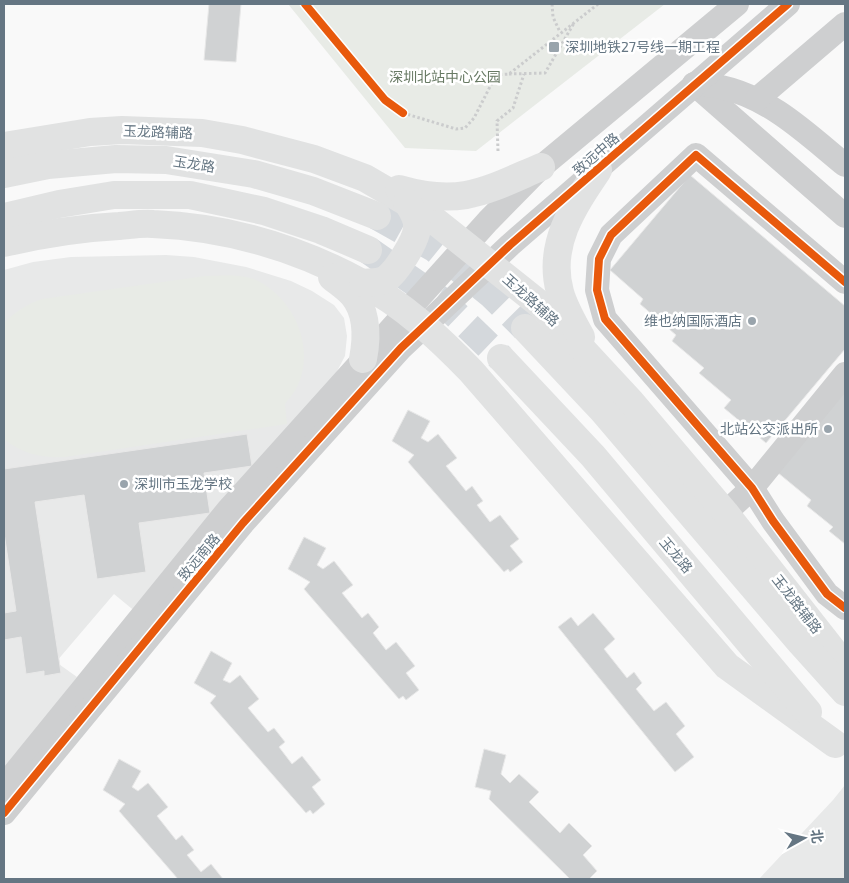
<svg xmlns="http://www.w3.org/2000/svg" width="849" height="883" font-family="'Exo 2','Noto Sans SC',sans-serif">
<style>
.built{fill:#e8e9e9}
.green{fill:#e8ebe6}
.building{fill:#d0d2d3;stroke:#e8e8e8}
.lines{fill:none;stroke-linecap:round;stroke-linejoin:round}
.major-tunnel{stroke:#d4d8dc;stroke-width:28;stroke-dasharray:28 14;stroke-linecap:butt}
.path{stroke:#cbcccd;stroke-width:3;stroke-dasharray:2.5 2.5;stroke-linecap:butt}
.minor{stroke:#cecfd0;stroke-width:24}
.major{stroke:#e1e2e2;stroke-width:28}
.cycleway-casing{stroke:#fff;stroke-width:11}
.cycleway{stroke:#e8590c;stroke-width:8}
.poi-dot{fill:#99a4ac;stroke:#fff;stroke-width:2}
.labels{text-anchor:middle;stroke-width:5;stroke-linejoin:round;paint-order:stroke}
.poi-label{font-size:14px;fill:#657683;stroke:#fff;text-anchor:start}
.park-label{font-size:14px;fill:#687a64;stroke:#fff}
.street-label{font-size:14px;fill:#657683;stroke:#fff}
</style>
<rect width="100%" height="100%" fill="#f9f9f9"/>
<g class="built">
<polygon points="166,255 194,257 246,267 291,281 312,291 334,305 344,318 347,336 345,356 335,375 137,613 114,594 56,662 77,677 4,770 4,270 33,262 71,257"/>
<polygon points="845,785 845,879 759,879 833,800"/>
</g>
<g class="green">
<polygon points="288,4 665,4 476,151 405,148"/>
<path d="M205,276C222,276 243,273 258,281C294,299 315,347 298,385C295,392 289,398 285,404L287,424L65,457C42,458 22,454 4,439V323C15,312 27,304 42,299Z"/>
</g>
<g class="building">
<polygon points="209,4 241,4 236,62 204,60"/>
<polygon points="690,175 845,306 845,349 766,443 724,408 731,400 699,373 704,368 672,341 676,335 640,304 643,299 610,270"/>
<polygon points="845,386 845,544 829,531 833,527 807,506 811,500 777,472"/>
<polygon points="408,410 430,421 421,438 428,442 438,434 457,458 446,466 466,491 472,486 483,501 477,505 490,522 500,515 519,539 510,546 523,562 510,572 508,569 504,572 408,462 414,455 392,441"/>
<polygon points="247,434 252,466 204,473 210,513 139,523 146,572 97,579 84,495 35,502 61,673 44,676 44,671 26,674 21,637 4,640 4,613 16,611 4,533 4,469"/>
<polygon points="304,537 326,548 317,565 323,569 334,561 353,585 342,593 362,618 368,613 379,627 373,633 386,650 396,642 415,666 406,673 419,690 406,700 403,696 399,699 304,589 310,582 288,569"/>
<polygon points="593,613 615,639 604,649 627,678 634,672 642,683 636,689 654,711 666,702 685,726 676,734 694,757 675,772 558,627 571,617 578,626"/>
<polygon points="211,651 232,663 223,680 230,683 240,675 259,699 248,708 268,732 274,728 285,742 279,747 292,764 302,756 321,780 312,787 325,804 313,814 310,810 306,813 210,703 216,696 194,683"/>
<polygon points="484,749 506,755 501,774 510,783 519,774 539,792 529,802 560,833 569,823 592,846 583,855 597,871 589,879 570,879 489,799 491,791 475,787"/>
<polygon points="119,759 141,771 132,787 138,791 148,783 168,807 157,816 176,840 182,835 194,850 187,855 201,872 211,864 223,879 178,879 119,811 125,804 103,790"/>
</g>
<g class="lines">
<g class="major-tunnel">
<polyline points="377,216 434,248 493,296 525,328"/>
<polyline points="368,250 443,302 501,358"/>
</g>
<g class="path">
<polyline points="552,4 553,17 560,32"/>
<polyline points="509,74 545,73 574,23"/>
<polyline points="403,113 456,129 465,128 474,118 496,75 509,74 598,4"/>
<polyline points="498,151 497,121 513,108 524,74"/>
</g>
<g class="minor">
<polyline points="694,84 845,216"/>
<path d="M694,84C703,85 713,85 721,87C771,98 807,134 845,165"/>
<polyline points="757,99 845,24"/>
<polyline points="845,282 696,155 611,235 599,259 597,290 605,319 752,488 773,521 827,594 845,608"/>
<polyline points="725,513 752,488 845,374"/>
<polyline points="4,786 228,510 488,221 541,167 737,4"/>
<polyline points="4,813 243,523 401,348 510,245 788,4"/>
</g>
<g class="major">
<polyline points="4,146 90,132 122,130 202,133 242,140 314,159 365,178 425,213 542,306 631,402 725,513 841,661 845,669"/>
<polyline points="4,174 48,165 116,159 166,160 254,174 313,191 377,216"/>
<path d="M399,189C461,207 485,191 541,167"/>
<polyline points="4,217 59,204 114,195 190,195 264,211 321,230 368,250"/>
<path d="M4,243C42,234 80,228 119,226C131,225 142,223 153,224C226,227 298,248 362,283C403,304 439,338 471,371L727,666L835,744"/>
<path d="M332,277C339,283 347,288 353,295C368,313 367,338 363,359"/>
<path d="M363,283C370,282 380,283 386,279C397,271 416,241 417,228C418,218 412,210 407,202"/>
<polyline points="525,328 603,411 800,642 845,692"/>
<path d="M581,337C574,324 564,307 560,292C547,245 573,207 598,170"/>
<polyline points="501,358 593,456 808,712"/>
</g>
<defs>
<g id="cycleway">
<polyline points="305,4 385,100 403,113"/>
<polyline points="845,282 696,155 611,235 599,259 597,290 605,319 752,488 773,521 827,594 845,608"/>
<polyline points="4,813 243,523 401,348 510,245 788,4"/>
</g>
</defs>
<use href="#cycleway" class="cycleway-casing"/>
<use href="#cycleway" class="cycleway"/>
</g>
<g class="poi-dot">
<rect x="548" y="41" width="12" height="12" rx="2.5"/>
<circle cx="752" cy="321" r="5"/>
<circle cx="828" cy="429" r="5"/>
<circle cx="124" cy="484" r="5"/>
</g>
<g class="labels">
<g class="poi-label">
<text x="565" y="52">深圳地铁27号线一期工程</text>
<text x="742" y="326" text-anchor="end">维也纳国际酒店</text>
<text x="818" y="434" text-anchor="end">北站公交派出所</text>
<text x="134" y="489">深圳市玉龙学校</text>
</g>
<g class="park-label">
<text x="445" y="82">深圳北站中心公园</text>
</g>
<g class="street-label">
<text transform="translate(158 132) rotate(2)" y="5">玉龙路辅路</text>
<text transform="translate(596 154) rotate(-41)" y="5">致远中路</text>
<text transform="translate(194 164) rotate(9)" y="5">玉龙路</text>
<text transform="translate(531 300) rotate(42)" y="5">玉龙路辅路</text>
<text transform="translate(676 555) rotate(50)" y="5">玉龙路</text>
<text transform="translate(199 557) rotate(-50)" y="5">致远南路</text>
<text transform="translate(797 604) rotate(52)" y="5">玉龙路辅路</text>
</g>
</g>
<rect width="849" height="883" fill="none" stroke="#657683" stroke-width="10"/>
<g transform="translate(804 838) rotate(82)" stroke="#ffffff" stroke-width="4" paint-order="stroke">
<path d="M0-4L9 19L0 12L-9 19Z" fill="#657683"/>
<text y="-8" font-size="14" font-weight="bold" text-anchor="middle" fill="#657683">北</text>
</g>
</svg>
